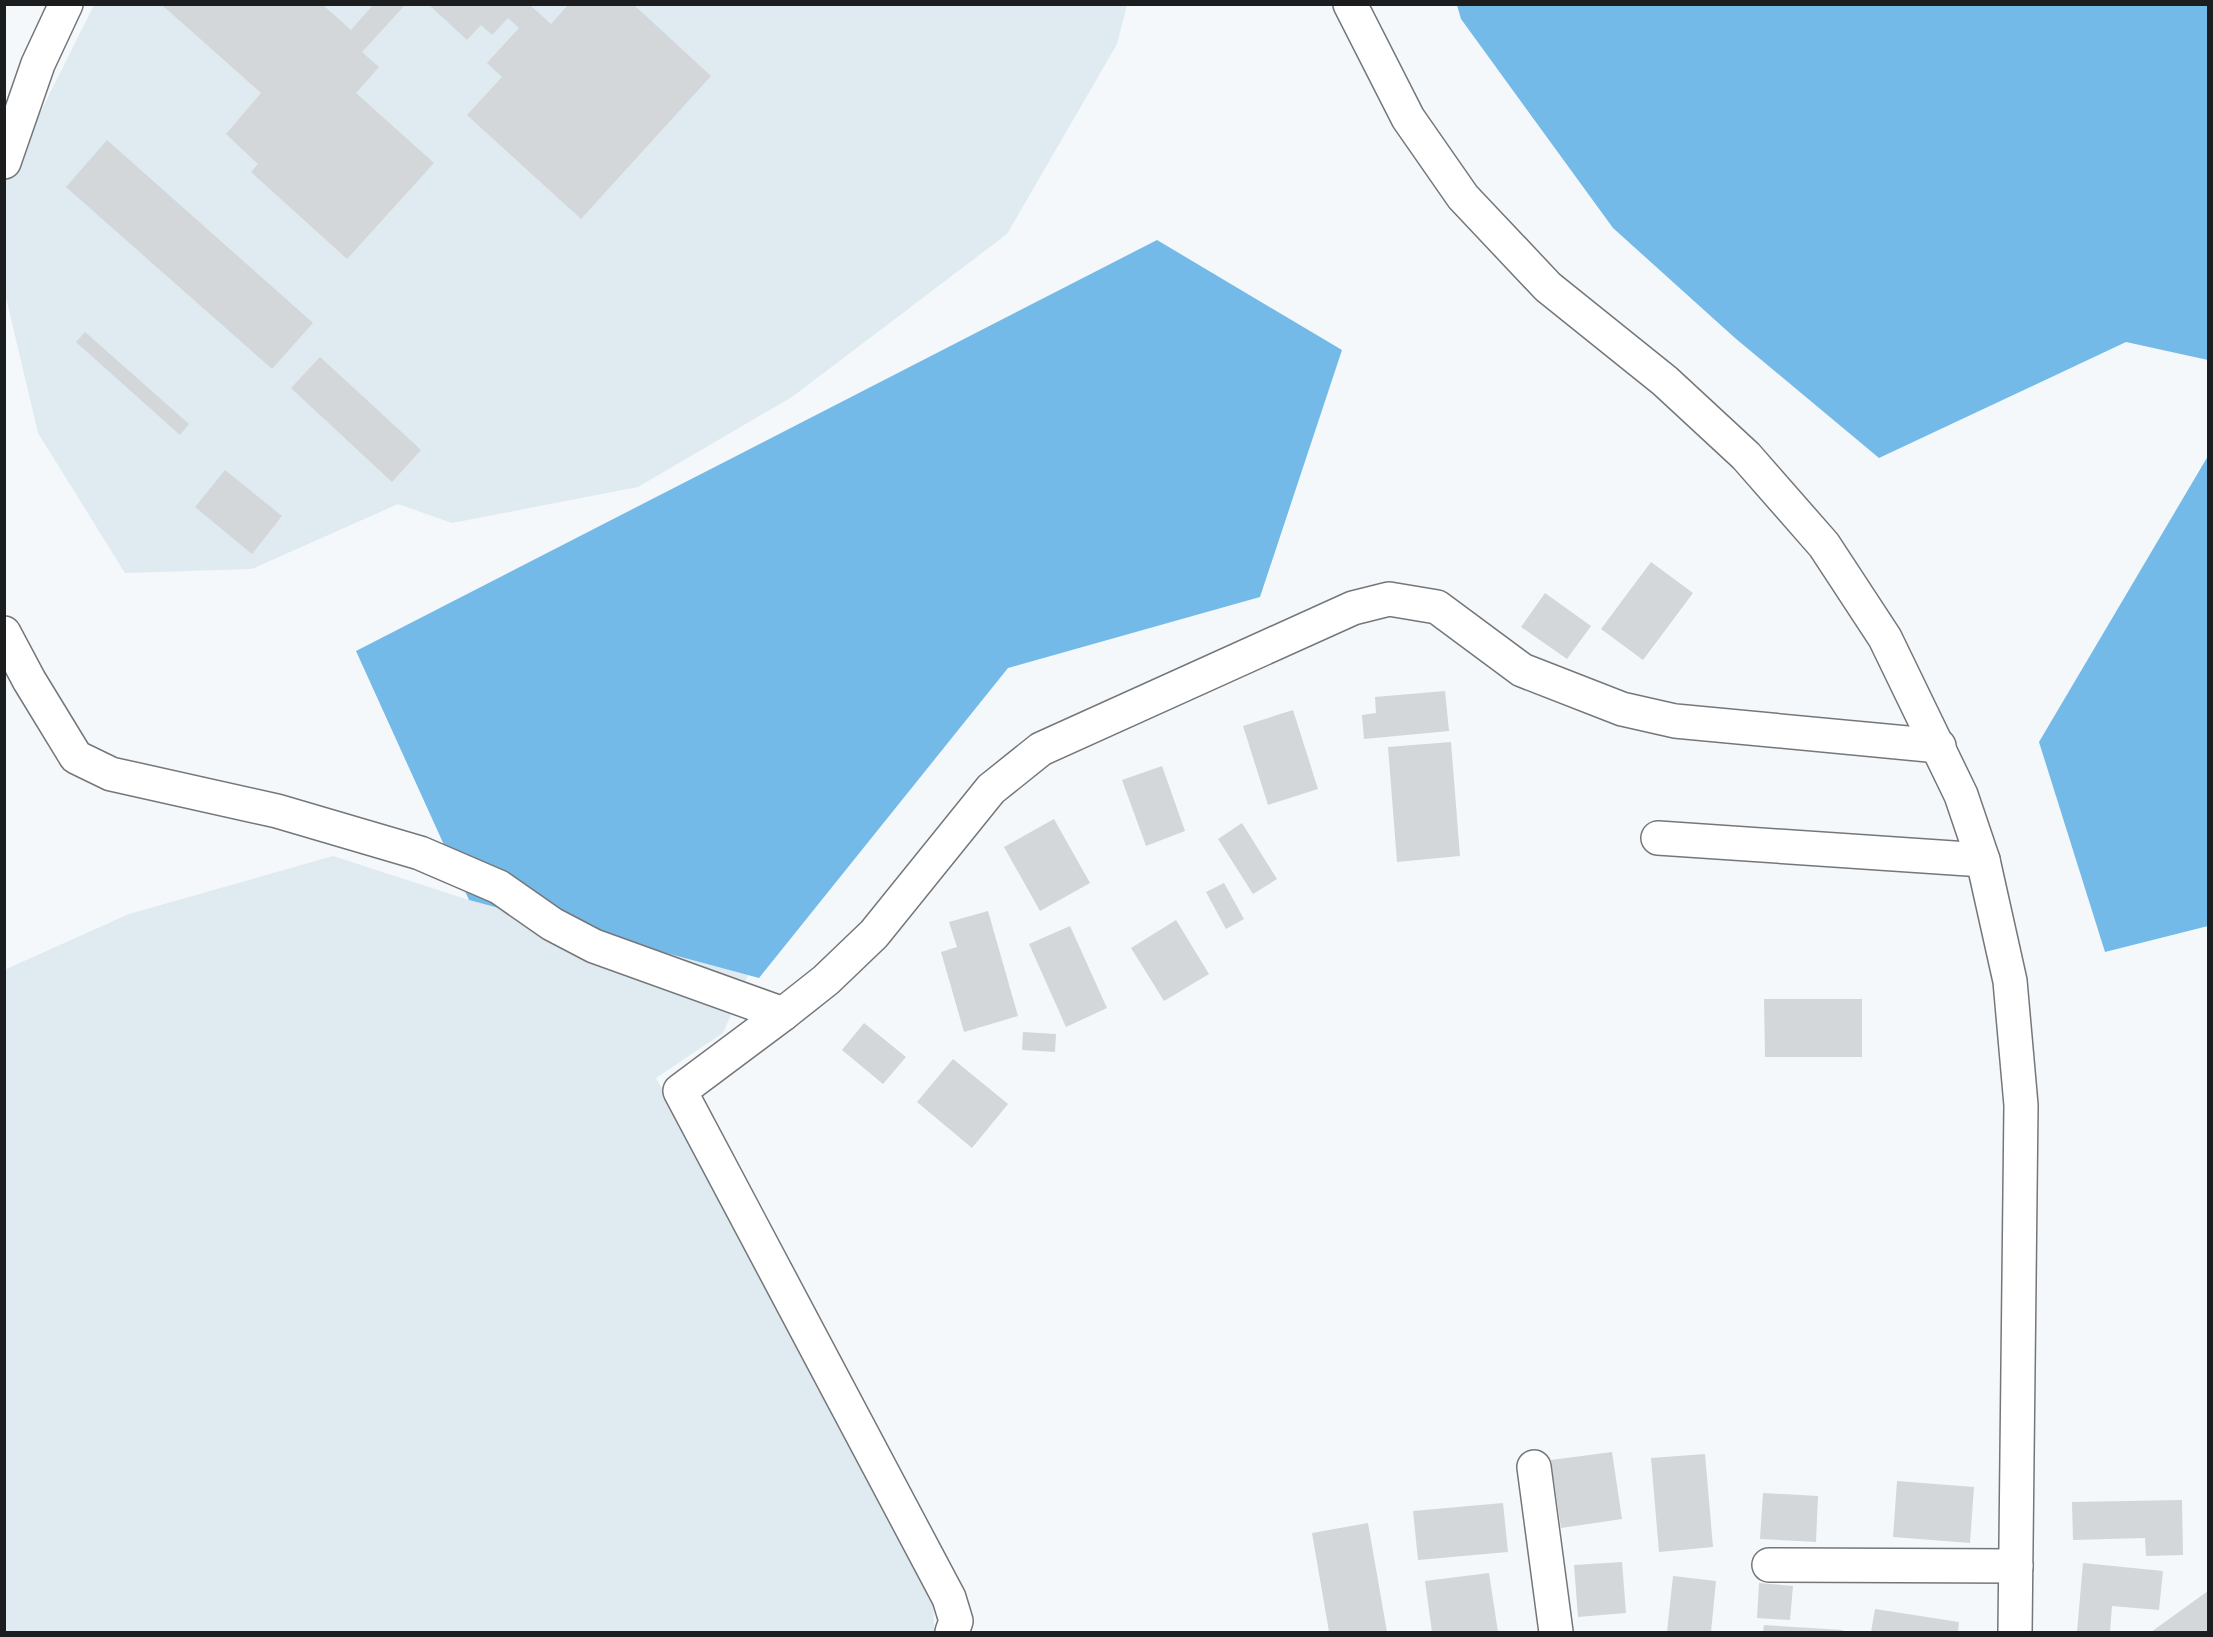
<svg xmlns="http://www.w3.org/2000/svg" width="2213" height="1637" font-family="'Exo 2',sans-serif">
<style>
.built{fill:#e0eaf1}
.forest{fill:#74bae8}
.building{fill:#d3d7da}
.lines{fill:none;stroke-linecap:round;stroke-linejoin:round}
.minor-casing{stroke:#74777a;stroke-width:36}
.minor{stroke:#fff;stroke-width:33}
</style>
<rect width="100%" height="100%" fill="#f4f8fb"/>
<g class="built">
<polygon points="94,5 1127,5 1117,44 1007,234 792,397 638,487 452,523 398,504 252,569 125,573 38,433 5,293 4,185"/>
<polygon points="333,856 469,900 748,975 723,1033 656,1078 933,1595 934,1632 5,1632 4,970 129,914"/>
</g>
<g class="forest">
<polygon points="1457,5 2208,5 2208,360 2126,342 1879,458 1735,338 1613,228 1461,19"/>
<polygon points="1157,240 1342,350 1260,597 1008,668 759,978 469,900 356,651"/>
<polygon points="2208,456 2208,926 2105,952 2039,742"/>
</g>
<g class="building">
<polygon points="374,4 406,4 362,52 379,67 356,93 434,163 347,259 251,172 258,164 226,134 261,93 162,5 323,5 351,30"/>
<polygon points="428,4 529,4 551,24 569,4 633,4 711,76 581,219 467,115 502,77 487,63 519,28 508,18 492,35 481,25 467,40"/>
<polygon points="107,140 313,323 272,369 66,187"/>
<polygon points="85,332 189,424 180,435 76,342"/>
<polygon points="320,357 421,450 392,482 291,388"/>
<polygon points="225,470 282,516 252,554 195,507"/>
<polygon points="1651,562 1693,593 1643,660 1601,629"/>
<polygon points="1545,593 1591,626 1567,659 1521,627"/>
<polygon points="1445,691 1449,731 1364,739 1362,715 1376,713 1375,697"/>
<polygon points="1293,710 1318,789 1268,805 1243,726"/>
<polygon points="1451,742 1460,856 1397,862 1388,747"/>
<polygon points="1162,766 1185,831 1146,846 1122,780"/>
<polygon points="1054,819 1090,883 1040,911 1004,847"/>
<polygon points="1242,823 1277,879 1253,894 1218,839"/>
<polygon points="1224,883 1244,919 1226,929 1206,892"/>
<polygon points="988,911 1018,1016 964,1032 941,952 957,947 949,922"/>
<polygon points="1176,920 1209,974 1164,1001 1131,948"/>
<polygon points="1070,926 1107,1008 1066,1027 1029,944"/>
<polygon points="1764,999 1862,999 1862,1057 1765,1057"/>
<polygon points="864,1023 906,1057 883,1084 842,1050"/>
<polygon points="1023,1032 1056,1034 1055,1052 1022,1050"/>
<polygon points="953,1059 1008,1104 972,1148 917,1102"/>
<polygon points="1612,1452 1622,1519 1561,1528 1551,1460"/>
<polygon points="1705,1454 1713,1547 1659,1552 1651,1458"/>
<polygon points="1897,1481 1974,1487 1970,1543 1893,1537"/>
<polygon points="1763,1493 1818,1496 1816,1542 1760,1539"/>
<polygon points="2182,1500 2183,1555 2146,1556 2145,1538 2073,1540 2072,1502"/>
<polygon points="1503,1503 1508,1552 1418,1560 1413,1511"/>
<polygon points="1368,1523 1387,1632 1329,1632 1312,1533"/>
<polygon points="1622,1562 1626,1613 1578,1617 1574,1565"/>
<polygon points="2083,1563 2163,1571 2159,1610 2112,1606 2110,1632 2077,1632"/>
<polygon points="1489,1573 1498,1632 1432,1632 1425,1581"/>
<polygon points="1673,1576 1716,1581 1711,1632 1667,1632"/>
<polygon points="1759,1583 1793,1586 1790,1620 1757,1618"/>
<polygon points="2208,1591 2208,1632 2151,1632"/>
<polygon points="1875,1609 1959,1622 1958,1632 1871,1632"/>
<polygon points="1764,1625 1843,1630 1843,1632 1763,1632"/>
</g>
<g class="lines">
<defs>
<g id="minor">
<polyline points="1350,4 1408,118 1463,197 1548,287 1665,381 1746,456 1824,545 1885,638 1961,795 1983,860 2010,981 2021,1105 2015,1632"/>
<polyline points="4,162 38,64 66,4"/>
<polyline points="4,633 29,680 76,757 111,774 277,811 420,853 499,887 552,924 594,946 783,1014 680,1091 949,1598 956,1621 952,1632"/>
<polyline points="1658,838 1983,860"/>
<polyline points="783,1014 826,980 874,934 991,789 1041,749 1353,608 1389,599 1437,607 1522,670 1622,709 1675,721 1939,746"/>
<polyline points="1534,1467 1556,1632"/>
<polyline points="1769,1565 2016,1566"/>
</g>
</defs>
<use href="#minor" class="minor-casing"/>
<use href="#minor" class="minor"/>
</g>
<rect width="2213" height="1637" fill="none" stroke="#1c1d1e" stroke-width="12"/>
</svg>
